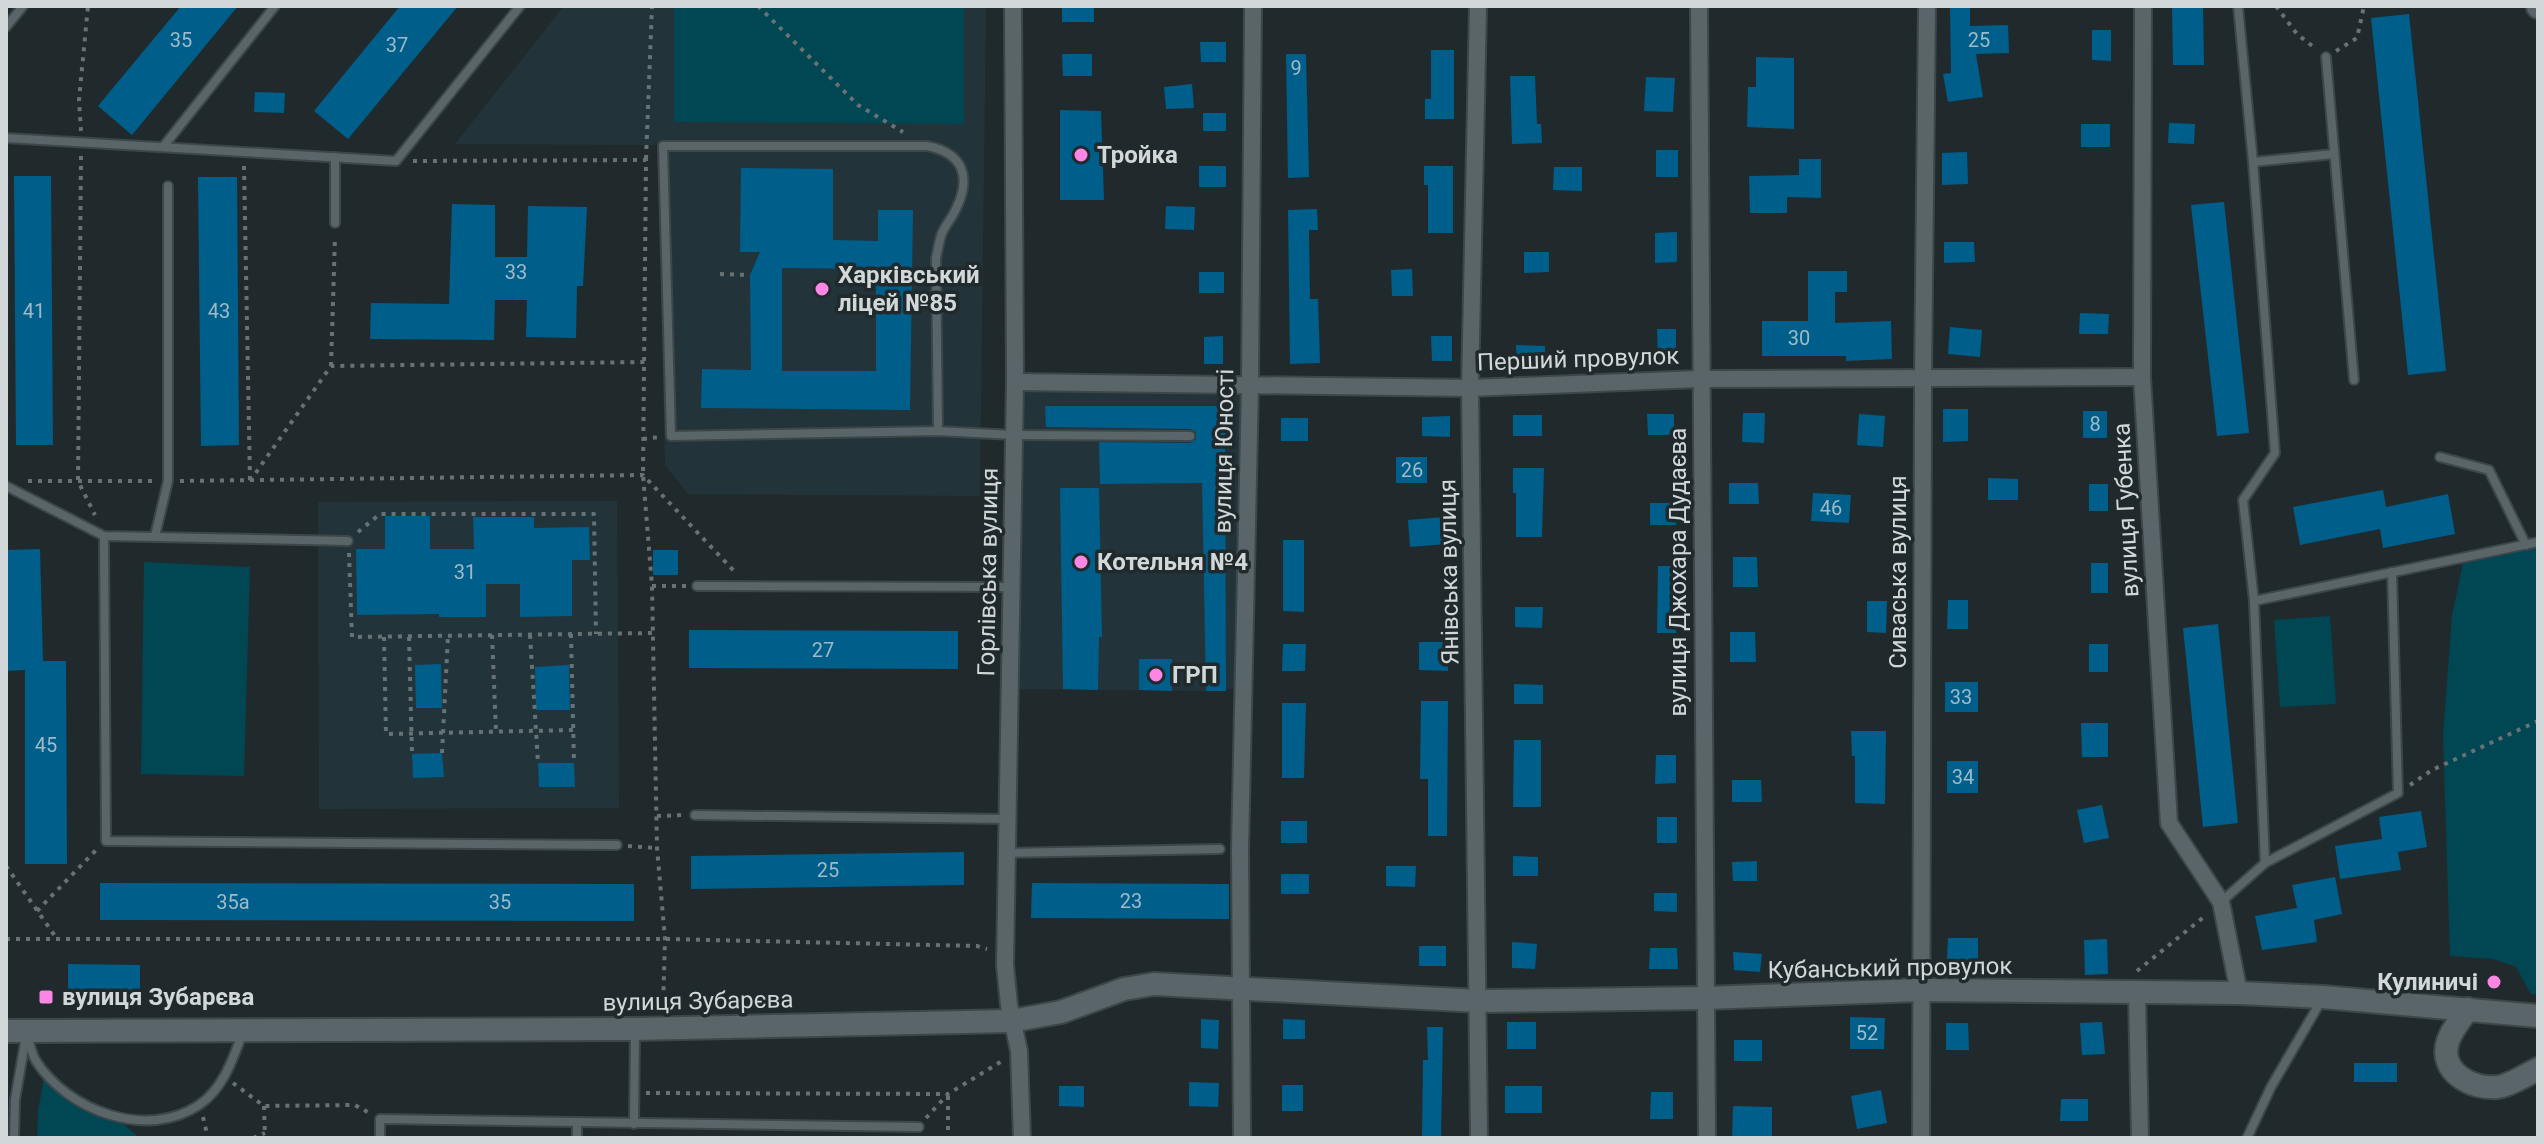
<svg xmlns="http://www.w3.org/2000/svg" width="2544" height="1144" font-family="Roboto,sans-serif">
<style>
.built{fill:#223439}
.green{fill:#004653}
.building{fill:#005e8b;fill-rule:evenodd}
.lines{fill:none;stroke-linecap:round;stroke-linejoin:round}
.lane-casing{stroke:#3d4648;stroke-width:12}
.street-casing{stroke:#3d4648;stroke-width:20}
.secondary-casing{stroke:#3d4648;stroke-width:26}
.path{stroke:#687173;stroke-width:4;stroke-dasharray:4 6;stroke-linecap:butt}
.lane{stroke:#596568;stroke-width:8}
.street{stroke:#596568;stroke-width:16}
.secondary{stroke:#596568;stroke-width:22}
.poi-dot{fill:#fc86e4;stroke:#202a2d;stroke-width:3}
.labels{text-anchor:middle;stroke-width:7;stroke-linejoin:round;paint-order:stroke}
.number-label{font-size:20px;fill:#9ebac6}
.poi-label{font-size:24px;font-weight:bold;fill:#d2d8da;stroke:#202a2d;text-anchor:start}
.street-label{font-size:24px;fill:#d2d8da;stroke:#202a2d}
</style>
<rect width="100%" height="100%" fill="#202a2d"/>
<g class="built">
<polygon points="564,6 986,6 980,496 688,494 665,465 658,145 455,144"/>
<polygon points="1015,382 1250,385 1243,688 1206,691 1011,689"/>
<polygon points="617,501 619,808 319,809 318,502"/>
</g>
<g class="green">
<polygon points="674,6 964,6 964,124 674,122"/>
<polygon points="2538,541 2538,995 2531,994 2516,967 2493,959 2450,956 2443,735 2452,616 2464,557"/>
<polygon points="144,562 250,567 244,776 141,774"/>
<polygon points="2330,616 2336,704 2280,707 2274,620"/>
<polygon points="45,1072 76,1101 117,1118 139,1138 37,1138 38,1111"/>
</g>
<g class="building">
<polygon points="181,6 238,6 132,135 98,106"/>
<polygon points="400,6 458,6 348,139 314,111"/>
<rect x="1062" y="6" width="32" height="16"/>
<polygon points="1950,6 1970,6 1970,26 2008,25 2009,53 1976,54 1983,97 1948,102 1943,74 1951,73"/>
<polygon points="2172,6 2203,6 2204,65 2173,65"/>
<polygon points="2409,14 2446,371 2408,375 2371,18"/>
<polygon points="2092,30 2111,30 2111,61 2092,60"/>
<polygon points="1200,42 1226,42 1226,62 1201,62"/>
<polygon points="1431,50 1454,50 1454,119 1425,119 1425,99 1431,99"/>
<polygon points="1062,54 1092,54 1092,76 1063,76"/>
<polygon points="1286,54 1306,54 1309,177 1288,178"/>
<polygon points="1756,57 1794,58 1794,129 1747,127 1748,87 1756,87"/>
<polygon points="1510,76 1535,76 1537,124 1541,124 1542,143 1512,144"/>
<polygon points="1646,77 1675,78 1673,112 1644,111"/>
<polygon points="1192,84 1194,108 1166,109 1164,87"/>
<polygon points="255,92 285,93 284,113 254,112"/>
<polygon points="1060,110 1101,111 1104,200 1060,200"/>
<rect x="1203" y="113" width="23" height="18"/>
<polygon points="2169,123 2195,124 2194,144 2168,143"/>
<rect x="2081" y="124" width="29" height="23"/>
<rect x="1656" y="150" width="22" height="27"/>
<polygon points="1967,152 1968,184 1942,185 1942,153"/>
<polygon points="1799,159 1821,159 1821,198 1787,197 1787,213 1750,213 1749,176 1799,175"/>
<rect x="1199" y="166" width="27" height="21"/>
<polygon points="1424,166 1453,166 1453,233 1428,233 1428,185 1424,185"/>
<polygon points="1554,167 1582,167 1582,191 1553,190"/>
<path d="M741,168L833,169V240L878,241V210H913L910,410L701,408L702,369L751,370L750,275L760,252H740ZM782,268L876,269V371H782Z"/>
<polygon points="14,176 51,176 53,445 16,445"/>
<polygon points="198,177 237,177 239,445 201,446"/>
<polygon points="2224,202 2249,433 2217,436 2191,205"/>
<polygon points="452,204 495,205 495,257 527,257 528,206 587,207 583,286 577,286 576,338 526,337 527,300 495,300 494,340 370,339 371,303 449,304"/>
<polygon points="1166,206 1195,207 1194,230 1165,229"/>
<polygon points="1317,209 1318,230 1309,230 1310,299 1318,299 1320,363 1290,364 1288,210"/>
<polygon points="1677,232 1677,262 1655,263 1655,233"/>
<polygon points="1944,242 1974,242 1975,262 1944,263"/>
<polygon points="1524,252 1549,252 1549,272 1524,273"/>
<polygon points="1412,269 1413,296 1392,296 1391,270"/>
<polygon points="1808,271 1847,271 1847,292 1835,292 1835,323 1891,321 1892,359 1846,361 1846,356 1762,356 1762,321 1808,321"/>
<rect x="1199" y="272" width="25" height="21"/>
<polygon points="2080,313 2109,314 2108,334 2079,334"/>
<polygon points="1950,327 1982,330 1980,357 1948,354"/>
<polygon points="1657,329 1676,329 1676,360 1658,360"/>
<polygon points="1223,336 1223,364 1204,364 1204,337"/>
<polygon points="1431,336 1452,336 1452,361 1432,361"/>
<polygon points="1516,345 1545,346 1545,364 1517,365"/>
<polygon points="1045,406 1225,406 1226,691 1206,691 1202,483 1100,484 1099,442 1190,443 1196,439 1196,432 1190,429 1046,427"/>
<polygon points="1943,409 1968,409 1968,441 1943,442"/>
<rect x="2083" y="411" width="24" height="27"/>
<polygon points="1743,413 1765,413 1764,443 1742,442"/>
<polygon points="1647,414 1674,414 1674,435 1648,435"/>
<polygon points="1859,414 1885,416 1883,447 1857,445"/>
<rect x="1513" y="415" width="29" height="21"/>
<polygon points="1450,416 1450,437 1422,436 1422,417"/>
<rect x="1281" y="418" width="27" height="23"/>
<rect x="1396" y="457" width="31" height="26"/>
<polygon points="1513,468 1544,468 1542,537 1516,537 1516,493 1513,493"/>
<polygon points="1988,478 2018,479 2018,500 1988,500"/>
<polygon points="1729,483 1758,483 1759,504 1729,504"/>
<rect x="2089" y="484" width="19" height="27"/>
<polygon points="1060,488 1099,488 1102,637 1099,637 1098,690 1063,689"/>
<polygon points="2383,490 2386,507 2448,494 2455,534 2383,548 2380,529 2300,545 2293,507"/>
<polygon points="1813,493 1851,495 1849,523 1811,521"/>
<rect x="1650" y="503" width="26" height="22"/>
<polygon points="385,516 430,516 430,549 474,549 473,517 534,517 534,528 589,527 590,560 572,560 572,616 520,617 520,584 486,584 486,617 439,617 439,614 357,615 356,549 385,549"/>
<polygon points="1444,517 1447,544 1410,547 1408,520"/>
<polygon points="1283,540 1304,540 1304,612 1283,611"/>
<polygon points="40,549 43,661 66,661 67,864 25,864 25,670 6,671 6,550"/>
<rect x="653" y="550" width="25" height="25"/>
<polygon points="1733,557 1757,557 1758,587 1733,587"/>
<rect x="2091" y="563" width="17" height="30"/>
<polygon points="1658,566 1676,566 1676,633 1657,633"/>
<polygon points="1948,600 1968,600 1968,629 1947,629"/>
<polygon points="1867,601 1887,601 1886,633 1867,632"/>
<polygon points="1515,607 1543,607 1542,628 1515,627"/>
<polygon points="2218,624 2238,823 2203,827 2183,628"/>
<polygon points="689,630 958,631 958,669 689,668"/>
<polygon points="1730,632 1755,632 1756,662 1730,662"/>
<polygon points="1419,642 1449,642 1448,671 1419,670"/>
<polygon points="1283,644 1306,644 1305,671 1282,671"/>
<rect x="2089" y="644" width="19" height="28"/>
<polygon points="1139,659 1172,659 1172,691 1139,690"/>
<polygon points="441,664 442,708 416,708 415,665"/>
<polygon points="569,665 570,710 536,710 535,667"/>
<rect x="1945" y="682" width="33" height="30"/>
<polygon points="1514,684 1543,685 1543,704 1514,704"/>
<polygon points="1421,701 1448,701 1447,836 1428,836 1428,779 1420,779"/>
<polygon points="1282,703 1306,703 1304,778 1282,778"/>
<polygon points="2081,723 2108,723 2108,757 2082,757"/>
<polygon points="1851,731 1886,731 1885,804 1855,803 1855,756 1852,756"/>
<polygon points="1514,740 1541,740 1541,807 1513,807"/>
<polygon points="442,753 444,777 413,778 412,754"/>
<polygon points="1656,755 1676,755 1676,783 1655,784"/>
<rect x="1947" y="761" width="31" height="32"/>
<polygon points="538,763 574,763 575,787 539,787"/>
<polygon points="1732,780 1761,780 1762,802 1732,802"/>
<polygon points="2102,805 2109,838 2084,843 2077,810"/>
<polygon points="2421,811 2427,847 2398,852 2401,870 2340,879 2335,846 2382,839 2379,817"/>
<rect x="1657" y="817" width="20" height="26"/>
<rect x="1281" y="821" width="26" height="22"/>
<polygon points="964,852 964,885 691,889 691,856"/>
<polygon points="1513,856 1538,857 1538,876 1513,876"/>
<polygon points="1757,861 1757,881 1733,881 1732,862"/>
<polygon points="1386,866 1416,866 1415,887 1386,886"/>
<rect x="1281" y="874" width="28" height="20"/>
<polygon points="2335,877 2342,914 2314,920 2317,942 2262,950 2255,916 2297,908 2292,885"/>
<polygon points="100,883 634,884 634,921 100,920"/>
<polygon points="1032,883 1229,884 1229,919 1031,918"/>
<polygon points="1654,893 1677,893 1677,912 1654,911"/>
<polygon points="1948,938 1978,938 1978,960 1947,960"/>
<polygon points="2107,939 2108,974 2085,975 2084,940"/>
<polygon points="1512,942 1537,944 1535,969 1512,968"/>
<rect x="1419" y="946" width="27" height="20"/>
<polygon points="1650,948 1677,948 1678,969 1649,969"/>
<polygon points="1733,952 1762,954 1760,972 1734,970"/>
<polygon points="68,964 140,965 140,990 68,990"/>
<polygon points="1850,1017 1885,1018 1884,1049 1850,1049"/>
<polygon points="1201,1019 1219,1020 1218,1049 1201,1048"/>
<polygon points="1283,1019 1305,1020 1305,1039 1283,1039"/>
<rect x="1507" y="1022" width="29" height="27"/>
<polygon points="2102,1022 2105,1054 2082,1055 2080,1023"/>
<polygon points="1946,1023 1968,1023 1969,1050 1946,1050"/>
<polygon points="1427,1027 1443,1027 1441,1138 1422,1138 1423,1060 1428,1060"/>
<rect x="1734" y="1040" width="28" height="21"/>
<rect x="2354" y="1063" width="43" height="19"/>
<polygon points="1189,1082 1219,1083 1218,1107 1189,1106"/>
<rect x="1282" y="1085" width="21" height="26"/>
<polygon points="1059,1086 1084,1086 1084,1107 1059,1106"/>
<rect x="1505" y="1086" width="37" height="27"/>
<polygon points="1881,1090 1887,1123 1857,1129 1851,1096"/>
<polygon points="1651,1092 1673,1092 1673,1119 1650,1119"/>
<polygon points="2061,1099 2088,1099 2088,1121 2060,1121"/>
<polygon points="1733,1106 1772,1107 1772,1138 1732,1138"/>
</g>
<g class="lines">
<defs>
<g id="lane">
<polyline points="2238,6 2253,162 2275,453 2243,500 2254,601"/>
<polyline points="6,27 23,6"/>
<polyline points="2326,57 2354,380"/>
<polyline points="6,138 396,161 520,6"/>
<polyline points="163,147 275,6"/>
<polyline points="335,157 335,223"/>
<polyline points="2253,162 2334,154"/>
<path d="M938,431L936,258C938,250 939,241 942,233C945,226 951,219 955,211C972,178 964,153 927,146H663L671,436L938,431L1013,435L1190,436"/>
<polyline points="2440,457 2489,470 2526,545"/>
<polyline points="6,486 104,536 348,541"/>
<polyline points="104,536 106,841 617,845"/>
<polyline points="155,536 168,481 168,186"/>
<polyline points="697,586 1012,587"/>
<polyline points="695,815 1007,819"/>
<polyline points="1008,853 1220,849"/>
<polyline points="2265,863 2398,793 2392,572"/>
<polyline points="2221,902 2265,863 2254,601 2538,542"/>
<path d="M27,1032C29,1042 31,1053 36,1061C68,1111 147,1140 199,1105C223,1089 233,1059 243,1032"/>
<polyline points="577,1123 577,1138"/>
<polyline points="634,1124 635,1030"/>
<polyline points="14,1138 15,1100 26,1036"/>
<polyline points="380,1138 380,1119 919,1127"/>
<polyline points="2247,1138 2271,1087 2321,1001"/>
</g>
<g id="street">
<polyline points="1013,6 1015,382 1005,965 1009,1005 1019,1051 1022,1138"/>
<polyline points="1478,6 1470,388 1479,1138"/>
<polyline points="1699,6 1707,1138"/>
<polyline points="2143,6 2142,377 2169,823 2221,902 2239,993"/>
<polyline points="1015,382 1470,388 1700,379 2142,377"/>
<polyline points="2137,994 2140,1138"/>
<polyline points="1242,1138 1240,849 1250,385 1253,6"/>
<polyline points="1921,1138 1923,378 1927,6"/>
</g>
<g id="secondary">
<polyline points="2538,6 2538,7"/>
<path d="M2468,1009C2461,1019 2452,1029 2448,1041C2438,1071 2471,1090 2498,1087C2511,1085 2526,1075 2538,1069"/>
<polyline points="6,1031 635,1029 1011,1021 1061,1012 1124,989 1154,984 1479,1001 1706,998 1920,990 2239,993 2323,997 2538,1016"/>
</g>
</defs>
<use href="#lane" class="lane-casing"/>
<use href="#street" class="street-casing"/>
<use href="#secondary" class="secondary-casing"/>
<g class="path">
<polyline points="758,6 858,105 903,132"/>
<polyline points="2276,6 2297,34 2316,49"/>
<polyline points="2336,51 2357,38 2364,6"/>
<polyline points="81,131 79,100 88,6"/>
<polyline points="81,156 78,481 95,515"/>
<polyline points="646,159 652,6"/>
<polyline points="413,161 646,160 643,475 652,586 657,848 665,939 663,1008"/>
<polyline points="244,166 250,481"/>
<polyline points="720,274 750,275"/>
<polyline points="331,366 335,237"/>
<polyline points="643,439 660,437"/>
<polyline points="28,481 156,481"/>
<polyline points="180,481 643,475 734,571"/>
<polyline points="250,481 331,366 645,362"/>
<polyline points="358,532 380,514 594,514 596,634"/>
<polyline points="349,553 352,637 653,633"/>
<polyline points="652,586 686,586"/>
<polyline points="571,634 574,763"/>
<polyline points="492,635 496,732"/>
<polyline points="530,635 538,763"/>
<polyline points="384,637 386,734 573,730"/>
<polyline points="409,637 412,754"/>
<polyline points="442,753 448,636"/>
<polyline points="2410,785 2432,770 2538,721"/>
<polyline points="657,816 684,815"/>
<polyline points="628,846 657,848"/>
<polyline points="6,866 55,936"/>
<polyline points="37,911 98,848"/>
<polyline points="6,939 665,939 977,946 987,949"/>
<polyline points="2137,971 2205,916"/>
<polyline points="233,1083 264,1106 355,1105 371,1114"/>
<polyline points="646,1093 948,1094"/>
<polyline points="948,1096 948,1138"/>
<polyline points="264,1106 265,1138"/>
<polyline points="203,1117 208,1138"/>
<polyline points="926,1118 948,1094 1002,1061"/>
<polyline points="253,1138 265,1133"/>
</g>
<use href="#lane" class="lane"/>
<use href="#street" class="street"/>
<use href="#secondary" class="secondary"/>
</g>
<g class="poi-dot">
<circle cx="1081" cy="155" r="8"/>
<circle cx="822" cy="289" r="8"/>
<circle cx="1081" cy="562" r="8"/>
<circle cx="1156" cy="675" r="8"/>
<circle cx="2494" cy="982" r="8"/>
<rect x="38" y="989" width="16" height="16" rx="4"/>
</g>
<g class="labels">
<g class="number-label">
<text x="181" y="47">35</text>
<text x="1979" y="47">25</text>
<text x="397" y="52">37</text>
<text x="1296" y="75">9</text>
<text x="516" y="279">33</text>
<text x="34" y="318">41</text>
<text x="219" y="318">43</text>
<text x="1799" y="345">30</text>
<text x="2095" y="431">8</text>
<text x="1412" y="477">26</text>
<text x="1831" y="515">46</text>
<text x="465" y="579">31</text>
<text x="823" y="657">27</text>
<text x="1961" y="704">33</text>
<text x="46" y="752">45</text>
<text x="1963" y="784">34</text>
<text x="828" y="877">25</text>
<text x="1131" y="908">23</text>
<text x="233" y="909">35а</text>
<text x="500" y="909">35</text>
<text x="1867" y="1040">52</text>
</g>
<g class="poi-label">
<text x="1097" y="163">Тройка</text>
<text x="838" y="283">Харківський<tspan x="838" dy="28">ліцей №85</tspan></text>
<text x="1097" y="570">Котельня №4</text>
<text x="1172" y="683">ГРП</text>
<text x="2478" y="990" text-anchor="end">Кулиничі</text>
<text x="62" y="1005">вулиця Зубарєва</text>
</g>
<g class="street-label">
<text transform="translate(1578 359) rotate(-2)" y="8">Перший провулок</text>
<text transform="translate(1224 451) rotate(-89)" y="8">вулиця Юності</text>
<text transform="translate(2126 510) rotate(-93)" y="8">вулиця Губенка</text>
<text transform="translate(988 572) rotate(-89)" y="8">Горлівська вулиця</text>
<text transform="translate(1449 572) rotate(-91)" y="8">Янівська вулиця</text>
<text transform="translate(1678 572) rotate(-90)" y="8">вулиця Джохара Дудаєва</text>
<text transform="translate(1898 572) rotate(-90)" y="8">Сиваська вулиця</text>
<text transform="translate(1890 968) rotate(-1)" y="8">Кубанський провулок</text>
<text transform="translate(698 1001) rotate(-1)" y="8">вулиця Зубарєва</text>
</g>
</g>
<rect width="2544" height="1144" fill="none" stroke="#d2d8da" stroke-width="16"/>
</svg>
